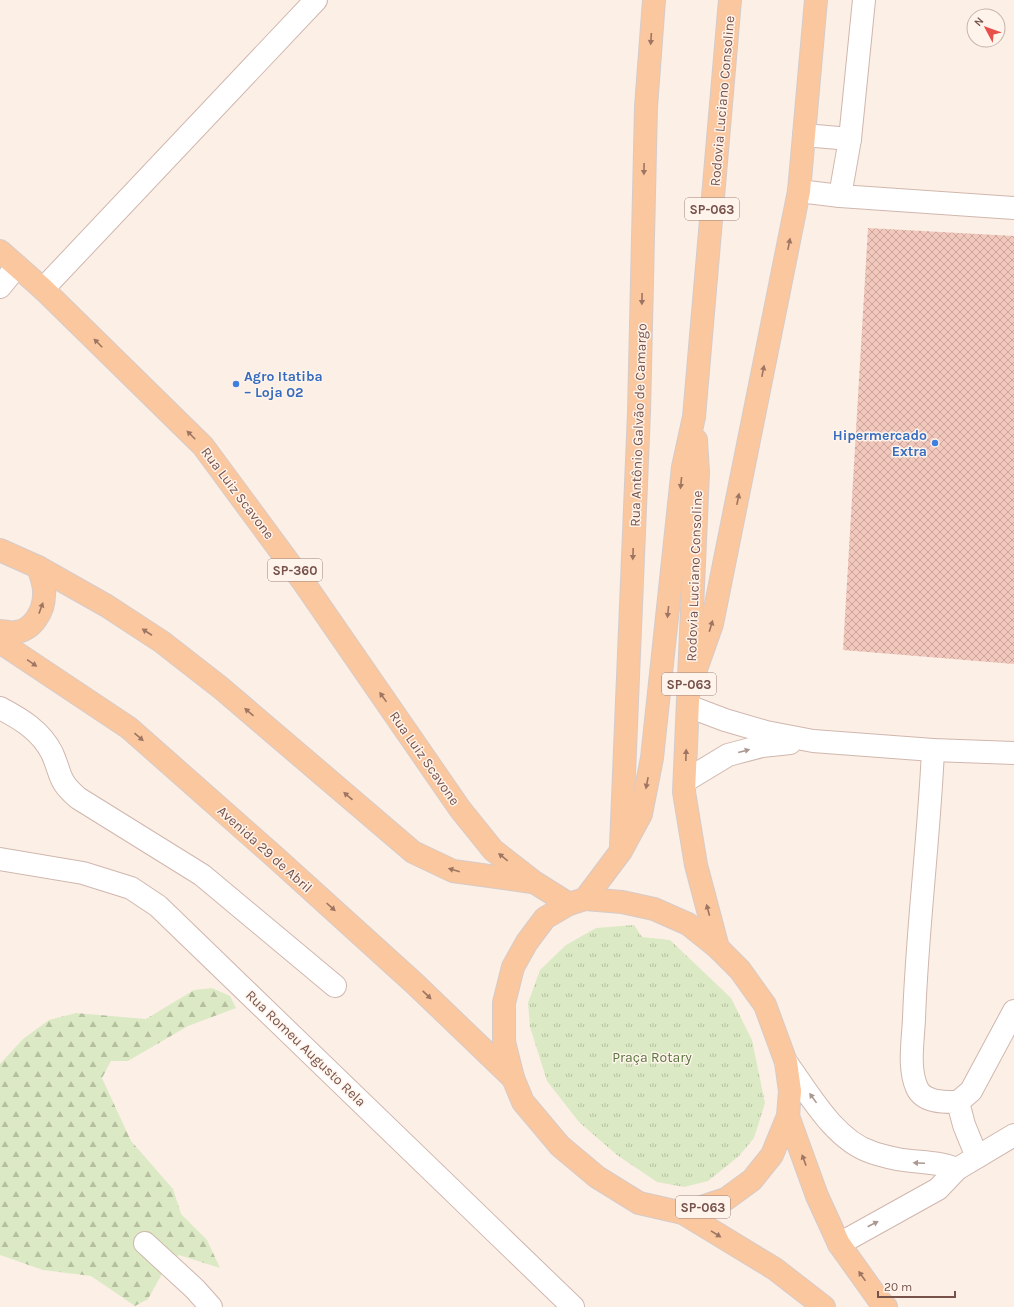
<svg xmlns="http://www.w3.org/2000/svg" width="1014" height="1307" font-family="Karla,sans-serif">
<style>
.forest{fill:url(#forest-firs)}
.park{fill:url(#park-tufts)}
.building{fill:url(#building-cross-hatch)}
.lines{fill:none;stroke-linecap:round;stroke-linejoin:round}
.minor-casing{stroke:#d0b7ae;stroke-width:24}
.major-casing{stroke:#d6cbc9;stroke-width:24}
.minor{stroke:#fff;stroke-width:22}
.major{stroke:#fbc79e;stroke-width:22}
.oneway{fill:#9e7563}
.oneway2{fill:#ad9792}
.shop-dot{fill:#3f7fe0;stroke:#fff4ec;stroke-width:1.5}
.labels{text-anchor:middle;stroke-width:3;stroke-linejoin:round;paint-order:stroke}
.shield{fill:#fff4ec;stroke:#9f837b;stroke-width:1}
.shield-label{font-size:13px;font-weight:bold;fill:#76524a}
.street-label{font-size:14px;fill:#76524a;stroke:#fff4ec}
.shop-label{font-size:14px;font-weight:bold;fill:#366cbe;stroke:#fff4ec;text-anchor:start}
.park-label{font-size:14px;fill:#5a763f;stroke:#fff4ec}
</style>
<defs>
<pattern id="forest-firs" width="22" height="20" patternUnits="userSpaceOnUse"><rect width="22" height="20" fill="#dbeac4"/><path d="M5 1l3.5 6h-7zM16 11l3.5 6h-7z" fill="#b6c0a1"/></pattern>
<pattern id="park-tufts" width="24" height="20" patternUnits="userSpaceOnUse"><rect width="24" height="20" fill="#dbeac4"/><path d="M3 7l-1-3M5 7V3M7 7l1-3M15 17l-1-3M17 17v-4M19 17l1-3" fill="none" stroke="#b6c0a1"/></pattern>
<pattern id="building-cross-hatch" width="8" height="8" patternUnits="userSpaceOnUse"><rect width="8" height="8" fill="#f2c8bd"/><path d="M0 0l8 8M0 8l8-8" fill="none" stroke="#c9a59c"/></pattern>
</defs>
<rect width="100%" height="100%" fill="#fcefe6"/>
<polygon class="forest" points="212,988 230,996 236,1008 188,1026 128,1061 111,1061 102,1078 131,1141 173,1189 181,1214 207,1240 220,1268 179,1255 168,1263 148,1299 135,1306 91,1276 43,1270 0,1255 0,1064 23,1039 49,1020 76,1013 146,1019 194,990"/>
<polygon class="park" points="634,925 642,937 670,940 731,998 752,1040 765,1103 754,1138 739,1156 708,1181 684,1187 657,1182 617,1155 579,1122 547,1081 530,1027 528,1003 540,970 566,945 596,928"/>
<polygon class="building" points="868,228 1014,236 1014,664 843,650"/>
<g class="lines">
<defs>
<g id="minor">
<polyline points="804,135 850,139"/>
<polyline points="799,191 840,196 1014,208"/>
<polyline points="840,196 850,139 864,0"/>
<polyline points="0,287 17,266"/>
<polyline points="43,289 316,0"/>
<polyline points="688,706 725,720 766,732 813,741 933,750 1014,753"/>
<path d="M0,708C21,719 41,731 52,753C62,775 57,780 78,798L202,875L335,986"/>
<path d="M933,750C929,840 917,929 914,1019C913,1041 908,1068 917,1088C924,1103 945,1102 958,1102L964,1125L977,1157"/>
<polyline points="685,781 728,755 762,746 790,743"/>
<polyline points="0,859 83,873 131,888 158,906 573,1307"/>
<path d="M786,1062C808,1092 834,1140 871,1152C879,1155 888,1157 897,1159C918,1163 938,1161 957,1169"/>
<polyline points="958,1102 971,1091 1014,1011"/>
<polyline points="145,1243 195,1289 211,1307"/>
<polyline points="839,1244 938,1189 957,1169 1014,1135"/>
</g>
<g id="major">
<polyline points="0,251 43,289 203,446 304,583 460,809 493,850 534,882 569,904"/>
<polyline points="696,440 698,472 684,792 696,865 718,948"/>
<polyline points="0,550 38,567 107,606 162,642 221,688 413,852 453,871 532,882"/>
<path d="M0,631C5,631 11,633 16,632C33,630 44,611 44,595C45,585 41,576 38,567"/>
<polyline points="0,642 129,728 275,857 414,983 513,1078"/>
<polyline points="689,689 712,624 799,191 816,0"/>
<polyline points="621,846 639,412 646,107 654,0"/>
<polygon points="585,899 622,902 654,909 688,924 718,948 740,970 765,1005 786,1062 790,1091 788,1116 772,1155 752,1180 726,1199 683,1213 639,1203 597,1177 560,1146 523,1102 513,1078 504,1042 504,1003 513,967 527,942 545,918 569,904"/>
<polyline points="585,899 621,851 641,814 652,758 683,467 694,417 730,0"/>
<polyline points="788,1116 817,1196 839,1244 879,1300 886,1307"/>
<polyline points="683,1213 775,1269 824,1307"/>
</g>
</defs>
<use href="#minor" class="minor-casing"/>
<use href="#major" class="major-casing"/>
<use href="#minor" class="minor"/>
<use href="#major" class="major"/>
</g>
<defs><path id="oneway-solid" d="M-6-.8H1V-3.2L6.5 0L1 3.2V.8H-6Z"/></defs>
<g class="oneway">
<use href="#oneway-solid" transform="translate(651 39) rotate(94)"/>
<use href="#oneway-solid" transform="translate(644 169) rotate(91)"/>
<use href="#oneway-solid" transform="translate(789 244) rotate(-79)"/>
<use href="#oneway-solid" transform="translate(642 299) rotate(91)"/>
<use href="#oneway-solid" transform="translate(98 343) rotate(-135)"/>
<use href="#oneway-solid" transform="translate(763 371) rotate(-79)"/>
<use href="#oneway-solid" transform="translate(191 435) rotate(-135)"/>
<use href="#oneway-solid" transform="translate(681 483) rotate(96)"/>
<use href="#oneway-solid" transform="translate(738 499) rotate(-79)"/>
<use href="#oneway-solid" transform="translate(633 554) rotate(92)"/>
<use href="#oneway-solid" transform="translate(41 608) rotate(-70)"/>
<use href="#oneway-solid" transform="translate(668 612) rotate(96)"/>
<use href="#oneway-solid" transform="translate(711 626) rotate(-73)"/>
<use href="#oneway-solid" transform="translate(147 632) rotate(-147)"/>
<use href="#oneway-solid" transform="translate(32 663) rotate(34)"/>
<use href="#oneway-solid" transform="translate(383 697) rotate(-125)"/>
<use href="#oneway-solid" transform="translate(249 712) rotate(-139)"/>
<use href="#oneway-solid" transform="translate(139 737) rotate(41)"/>
<use href="#oneway-solid" transform="translate(686 755) rotate(-88)"/>
<use href="#oneway-solid" transform="translate(647 783) rotate(101)"/>
<use href="#oneway-solid" transform="translate(348 796) rotate(-139)"/>
<use href="#oneway-solid" transform="translate(503 857) rotate(-141)"/>
<use href="#oneway-solid" transform="translate(454 870) rotate(-164)"/>
<use href="#oneway-solid" transform="translate(331 907) rotate(42)"/>
<use href="#oneway-solid" transform="translate(708 910) rotate(-105)"/>
<use href="#oneway-solid" transform="translate(427 995) rotate(44)"/>
<use href="#oneway-solid" transform="translate(804 1160) rotate(-110)"/>
<use href="#oneway-solid" transform="translate(716 1234) rotate(32)"/>
<use href="#oneway-solid" transform="translate(862 1276) rotate(-125)"/>
</g>
<g class="oneway2">
<use href="#oneway-solid" transform="translate(744 751) rotate(-15)"/>
<use href="#oneway-solid" transform="translate(813 1098) rotate(-126)"/>
<use href="#oneway-solid" transform="translate(919 1163) rotate(-177)"/>
<use href="#oneway-solid" transform="translate(873 1224) rotate(-27)"/>
</g>
<g class="shop-dot">
<circle cx="236" cy="384" r="4"/>
<circle cx="935" cy="443" r="4"/>
</g>
<g class="labels">
<g class="shield">
<rect x="685" y="198" width="54" height="22" rx="3"/>
<rect x="268" y="559" width="54" height="22" rx="3"/>
<rect x="662" y="673" width="54" height="22" rx="3"/>
<rect x="676" y="1196" width="54" height="22" rx="3"/>
</g>
<g class="shield-label">
<text x="712" y="214">SP-063</text>
<text x="295" y="575">SP-360</text>
<text x="689" y="689">SP-063</text>
<text x="703" y="1212">SP-063</text>
</g>
<g class="street-label">
<text transform="translate(722 101) rotate(-85)" y="5">Rodovia Luciano Consoline</text>
<text transform="translate(638 425) rotate(-88)" y="5">Rua Antônio Galvão de Camargo</text>
<text transform="translate(238 493) rotate(53)" y="5">Rua Luiz Scavone</text>
<text transform="translate(694 576) rotate(-88)" y="5">Rodovia Luciano Consoline</text>
<text transform="translate(425 758) rotate(55)" y="5">Rua Luiz Scavone</text>
<text transform="translate(265 849) rotate(42)" y="5">Avenida 29 de Abril</text>
<text transform="translate(306 1048) rotate(44)" y="5">Rua Romeu Augusto Rela</text>
</g>
<g class="shop-label">
<text x="244" y="381">Agro Itatiba<tspan x="244" dy="16">– Loja 02</tspan></text>
<text x="927" y="440" text-anchor="end">Hipermercado<tspan x="927" dy="16">Extra</tspan></text>
</g>
<g class="park-label">
<text x="652" y="1062">Praça Rotary</text>
</g>
</g>
<g transform="translate(986 28) rotate(311)"><circle r="19" fill="#fff4ec" stroke="#c8b3ab"/>
<path d="M0-3L7 15L0 10L-7 15Z" fill="#e7504a"/>
<text y="-6" font-size="11" font-weight="bold" text-anchor="middle" fill="#76524a">N</text>
</g>
<path d="M878 1291v6h77v-6" fill="none" stroke="#76524a" stroke-width="2"/>
<text x="884" y="1291" font-size="12" fill="#76524a" stroke="#fff4ec" stroke-width="3" paint-order="stroke">20 m</text>
</svg>
